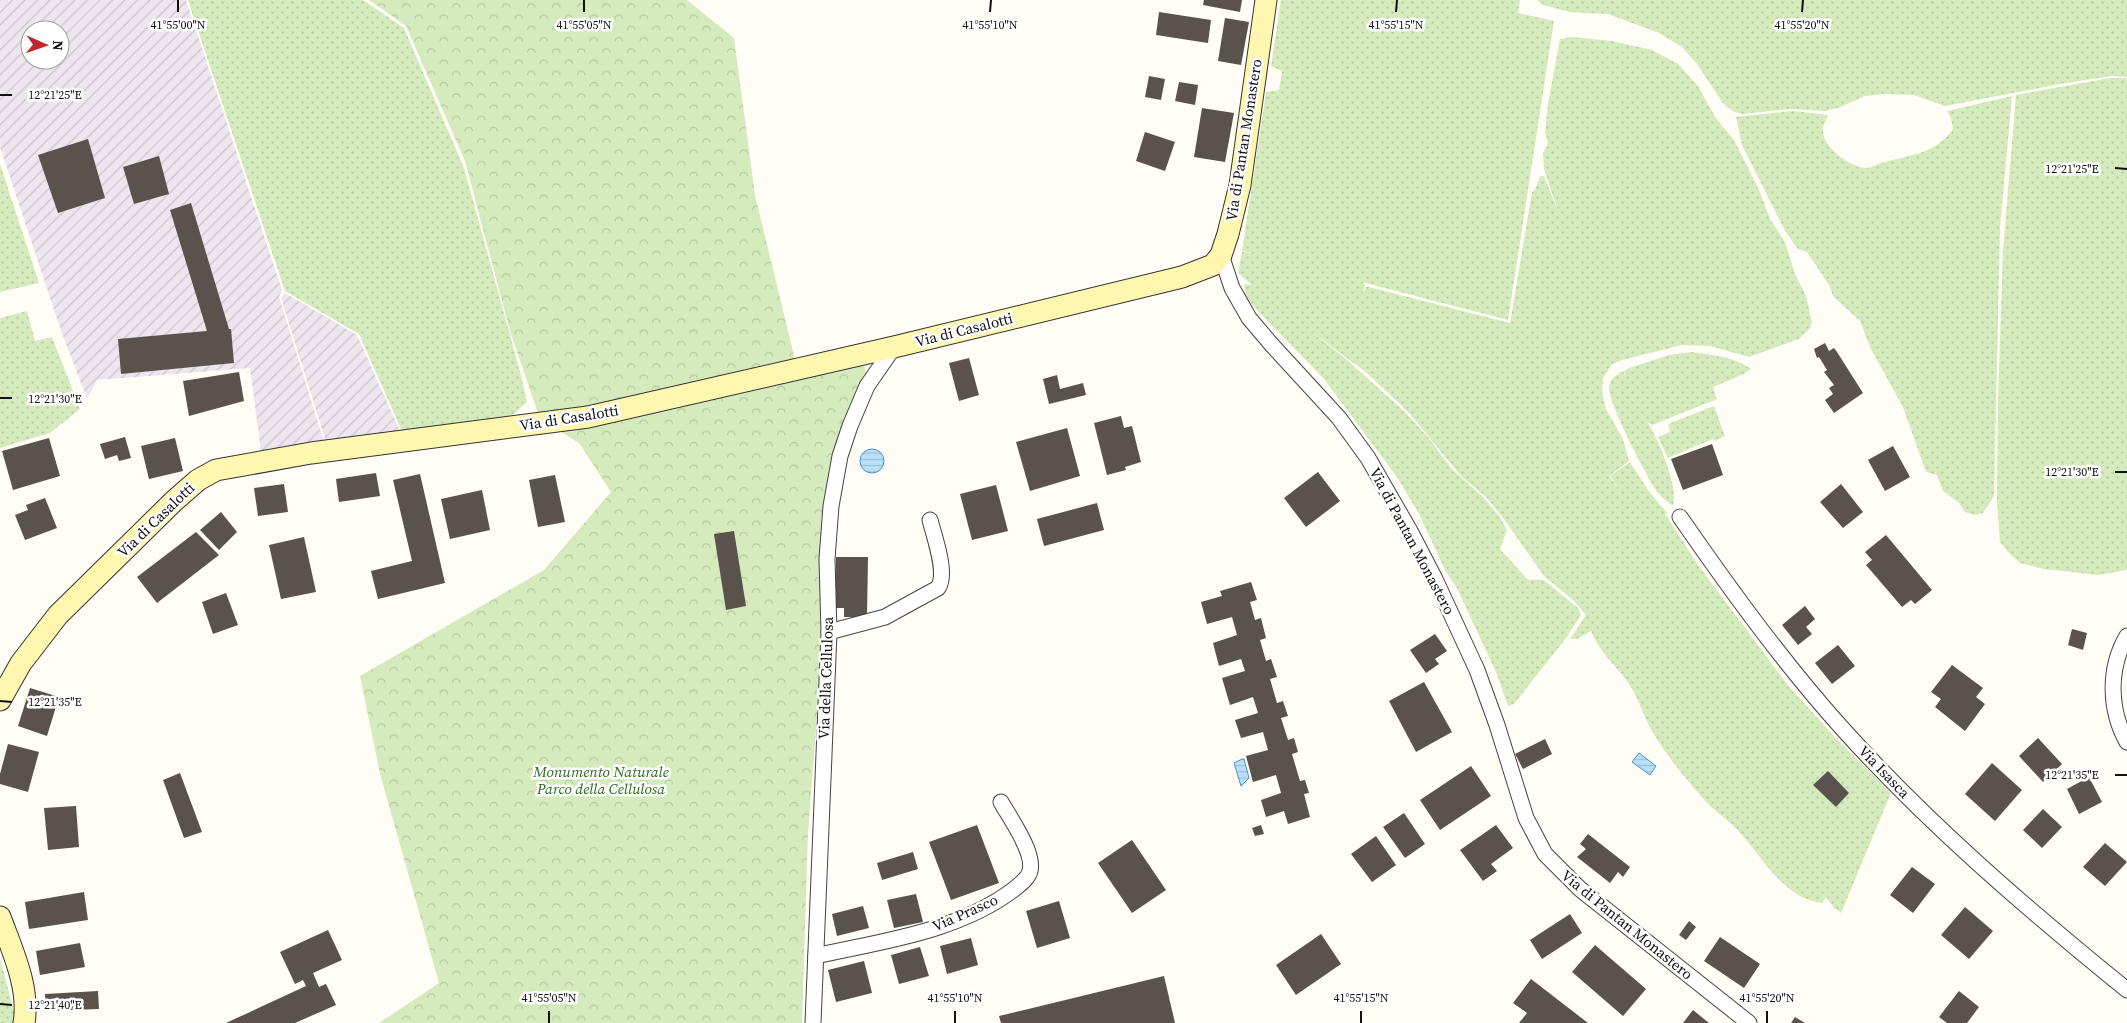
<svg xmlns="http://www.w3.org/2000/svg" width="2127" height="1023" font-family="'Source Serif 4',serif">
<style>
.industrial{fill:url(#industrial-furrows);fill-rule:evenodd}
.grass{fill:url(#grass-dots)}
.park{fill:url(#park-crowns)}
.water{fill:url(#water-rules);stroke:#3f96cf}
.building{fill:#5a524d}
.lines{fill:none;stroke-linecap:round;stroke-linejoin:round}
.street-casing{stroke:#444;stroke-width:17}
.secondary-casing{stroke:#333;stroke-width:23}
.street{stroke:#fff;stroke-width:15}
.secondary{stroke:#fff6b0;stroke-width:21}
.ticks{fill:none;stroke:#111;stroke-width:2}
.labels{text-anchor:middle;stroke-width:5;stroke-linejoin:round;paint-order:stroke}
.street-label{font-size:15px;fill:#111;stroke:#fff}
.park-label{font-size:15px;font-style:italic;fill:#2f6b1f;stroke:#fff}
.ticks-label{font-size:12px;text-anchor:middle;fill:#111;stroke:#fff;stroke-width:5;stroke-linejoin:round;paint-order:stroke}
</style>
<defs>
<pattern id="industrial-furrows" width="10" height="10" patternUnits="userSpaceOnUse" patternTransform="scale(1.25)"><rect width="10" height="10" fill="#eee6ef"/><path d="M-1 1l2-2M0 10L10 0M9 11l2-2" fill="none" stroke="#cbc4cc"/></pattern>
<pattern id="grass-dots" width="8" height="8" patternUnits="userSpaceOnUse" patternTransform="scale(1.25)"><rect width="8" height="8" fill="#d5ebbd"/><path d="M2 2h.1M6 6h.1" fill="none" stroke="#b6c8a1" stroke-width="1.8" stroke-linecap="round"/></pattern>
<pattern id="park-crowns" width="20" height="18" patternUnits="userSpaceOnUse" patternTransform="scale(1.25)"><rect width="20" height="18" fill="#d5ebbd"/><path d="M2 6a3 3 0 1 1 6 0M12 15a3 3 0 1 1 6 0" fill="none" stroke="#b6c8a1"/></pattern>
<pattern id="water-rules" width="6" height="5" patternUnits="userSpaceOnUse" patternTransform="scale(1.25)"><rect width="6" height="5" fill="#b9e0f7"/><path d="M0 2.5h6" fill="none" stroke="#9ebfd3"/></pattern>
</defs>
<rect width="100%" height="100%" fill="#fffdf5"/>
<g class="industrial">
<path d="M0,0H186L282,290L279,297L324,442L261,451L250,368L97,380L87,399L61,331L0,147ZM30,30H60V60H30Z"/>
<polygon points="285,293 357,335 400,431 326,442 281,298"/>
</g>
<g class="grass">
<polygon points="188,0 363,0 404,28 464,168 521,375 527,402 508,419 402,431 359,334 285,291"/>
<path d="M1281,0H1520L1518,13L1554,21L1508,320L1369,284L1350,277L1363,282L1365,286L1362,295L1366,287H1369L1510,323L1532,192L1535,190L1540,176H1544L1559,214L1544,169L1543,153L1548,143L1545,132L1548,104L1560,39L1572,37L1612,41L1652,50L1678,64L1698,86L1715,117L1734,140L1760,192L1770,219L1785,242L1795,274L1806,296L1812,322L1810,328L1799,339L1749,357L1710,346L1682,345L1622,360L1612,364L1603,378L1602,392L1606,409L1623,439L1629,461L1609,476L1622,493L1610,476L1630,462L1648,490L1667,513L1666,515L1698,565L1790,688L1835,737L1891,793L1841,913L1834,908L1826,897L1822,903C1784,899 1764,859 1741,834C1732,823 1720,815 1710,806C1691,786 1666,755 1652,731C1644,718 1640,702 1632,689C1620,668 1601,656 1591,631L1577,639H1570L1586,615L1573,600L1544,576L1503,518L1486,497L1461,476L1410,414L1367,373L1305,327L1346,359L1404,411L1427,436L1452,469L1483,497L1500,517L1507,530L1500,549L1528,580H1544L1578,608L1581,615L1566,638L1514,704L1508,706L1496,672L1457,588L1446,572L1419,514L1397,477L1324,379L1253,306L1246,295L1244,284L1252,285L1238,273L1242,252L1254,253L1242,251L1266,92L1279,90L1282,71L1271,66Z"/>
<polygon points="1537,0 2127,0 2127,77 2112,76 2066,83 1945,106 1914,95 1886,94 1865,96 1838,108 1825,111 1791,109 1742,114 1732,111 1722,102 1697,64 1682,47 1659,33 1608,14 1570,12 1543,5"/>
<polygon points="2110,78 2127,78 2127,570 2098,575 2044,569 2020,563 2008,552 2000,542 1997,500 1998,400 2003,251 2016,95"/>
<path d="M2012,96L2000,227L1994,496L1983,513L1975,515L1965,512L1959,503L1943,491L1937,475L1926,472L1903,407L1871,349L1860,321L1833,296L1829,285L1807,252L1798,249L1785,231L1742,145L1736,117L1793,111L1828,115C1827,119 1823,125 1823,129C1821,146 1851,168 1866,168C1872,168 1879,163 1885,162C1911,155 1937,153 1953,129L1951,118L1947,111Z"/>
<polygon points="0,164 39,283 0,292"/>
<polygon points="27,311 35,341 52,337 80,409 50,433 0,448 0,318"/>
<path d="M1691,352C1711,355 1734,356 1751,369L1744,374L1713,387L1717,399L1652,425L1647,422C1658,438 1679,487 1673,506C1668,502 1662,498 1658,493C1648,480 1608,402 1609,388C1609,379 1616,375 1623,371L1626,377L1624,371L1629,368L1669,355Z"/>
<polygon points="1714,406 1725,436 1714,441 1713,439 1668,458 1658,437 1670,432 1668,424"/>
<polygon points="0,958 17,1023 0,1023"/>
</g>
<polygon class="park" points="369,0 687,0 734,38 755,195 799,376 862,362 867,374 849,410 832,454 826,493 818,704 808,832 802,1023 379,1023 439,983 380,774 360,676 544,570 611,492 579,443 540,419 510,331 465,161 406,26"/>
<g class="water">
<circle cx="872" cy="461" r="12"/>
<polygon points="1639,753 1656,766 1650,775 1632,762"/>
<polygon points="1242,759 1244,759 1249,778 1241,786 1234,763"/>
</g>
<g class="building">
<polygon points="1204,0 1242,0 1240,12 1203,5"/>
<polygon points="1159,12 1211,20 1208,43 1156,35"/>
<polygon points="1225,18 1249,22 1241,65 1218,61"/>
<polygon points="1149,76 1165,79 1161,100 1145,97"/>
<polygon points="1179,82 1198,85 1195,105 1175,101"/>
<polygon points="1202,108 1234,113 1225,162 1194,157"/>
<polygon points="1145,132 1175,142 1165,171 1136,161"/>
<polygon points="88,139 105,198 58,213 38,155"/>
<polygon points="159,156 169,194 134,204 123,167"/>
<polygon points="191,203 229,329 231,329 234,363 121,374 118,339 207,331 170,210"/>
<polygon points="1825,343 1829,351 1834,348 1837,352 1863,393 1834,413 1825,400 1833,394 1829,388 1834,385 1824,372 1827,370 1819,357 1817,358 1814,349"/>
<polygon points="969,358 979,395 959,401 949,363"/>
<polygon points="239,372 244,401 189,416 183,381"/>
<polygon points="1057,375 1060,389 1083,383 1086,395 1049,404 1043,379"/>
<polygon points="1121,416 1124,428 1132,426 1141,462 1125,467 1126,470 1107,475 1094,423"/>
<polygon points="1067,428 1080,476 1030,491 1016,442"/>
<polygon points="125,437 131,458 119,461 117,455 105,459 100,444"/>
<polygon points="49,438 60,476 13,490 2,451"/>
<polygon points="175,438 183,471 149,479 141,446"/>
<polygon points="1712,444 1723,475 1683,490 1671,459"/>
<polygon points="1893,446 1910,477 1885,491 1868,460"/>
<polygon points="1318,472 1340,501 1306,527 1284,498"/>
<polygon points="376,473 380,496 339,502 336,479"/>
<polygon points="420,474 445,583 378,599 371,571 412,561 393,480"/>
<polygon points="555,475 565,522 538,527 529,480"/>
<polygon points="284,484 288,512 258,516 254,488"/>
<polygon points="1841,484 1863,512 1843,528 1820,502"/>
<polygon points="996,485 1008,531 972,540 960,494"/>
<polygon points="482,490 490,530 450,539 441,499"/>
<polygon points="45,498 57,528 25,540 15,515 28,510 26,505"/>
<polygon points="1097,503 1104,530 1044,546 1037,519"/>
<polygon points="221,512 237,532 219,550 200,530"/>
<polygon points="734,531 746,606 726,610 714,534"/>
<polygon points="196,532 219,555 157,603 137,577"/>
<polygon points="1886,535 1932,590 1915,604 1911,600 1902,607 1866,565 1872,560 1865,552"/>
<polygon points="304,537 316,592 281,599 269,545"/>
<polygon points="836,557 868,557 867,617 844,617 844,608 835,608"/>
<polygon points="1251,582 1257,600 1250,602 1255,620 1261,618 1266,638 1260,640 1266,661 1271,659 1277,677 1270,679 1277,703 1283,701 1288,716 1281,718 1288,740 1294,738 1298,752 1292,754 1300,781 1305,780 1309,793 1304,794 1310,817 1288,824 1284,811 1266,817 1261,800 1281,793 1276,775 1253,782 1246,756 1268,750 1263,732 1241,738 1235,720 1258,713 1253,697 1230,705 1222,678 1245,671 1241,659 1219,666 1213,643 1237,635 1232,617 1207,624 1201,602 1222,596 1220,591"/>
<polygon points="226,593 238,625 213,634 202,602"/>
<polygon points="1805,606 1815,619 1806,627 1812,634 1798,645 1782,625"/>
<polygon points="2072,629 2087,633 2083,650 2068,645"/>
<polygon points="1435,634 1447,651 1435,659 1439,664 1426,673 1410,650"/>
<polygon points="1838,645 1855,666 1832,684 1815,663"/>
<polygon points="1952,665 1983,688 1976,697 1985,704 1965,731 1935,707 1941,699 1931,692"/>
<polygon points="1424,682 1452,732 1416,752 1389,701"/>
<polygon points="30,688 59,697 47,736 18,726"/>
<polygon points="2038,738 2062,764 2043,782 2019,756"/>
<polygon points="1545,739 1552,754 1523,769 1515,754"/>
<polygon points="8,744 39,752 28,792 0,784 0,774"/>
<polygon points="1992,763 2022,790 1995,821 1965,794"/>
<polygon points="1471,766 1491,796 1440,830 1420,800"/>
<polygon points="1828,771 1849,793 1836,807 1813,785"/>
<polygon points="180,773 202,832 184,838 163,780"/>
<polygon points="2089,777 2102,802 2079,814 2067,789"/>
<polygon points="76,806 79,847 48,850 44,808"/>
<polygon points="2043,809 2062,827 2042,848 2023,830"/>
<polygon points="1404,813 1425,844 1405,858 1383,827"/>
<polygon points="977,825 999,883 951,900 929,842"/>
<polygon points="1261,825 1264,834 1255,836 1252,828"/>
<polygon points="1496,825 1513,848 1491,864 1497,871 1483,881 1460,850"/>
<polygon points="1588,834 1630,867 1623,877 1618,872 1610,883 1577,857 1586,849 1580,844"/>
<polygon points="1376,836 1396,865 1372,882 1351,854"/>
<polygon points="1132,840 1166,890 1132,913 1098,863"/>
<polygon points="2105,843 2127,862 2105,886 2083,867"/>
<polygon points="913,852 918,869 882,880 877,863"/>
<polygon points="1912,867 1935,884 1913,913 1890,895"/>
<polygon points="84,892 88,920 29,929 25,902"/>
<polygon points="916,894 923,922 894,928 887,900"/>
<polygon points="1059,901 1070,938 1037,948 1026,911"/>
<polygon points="863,906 869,928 837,936 832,914"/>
<polygon points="1965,907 1993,931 1969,959 1941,935"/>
<polygon points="1570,914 1582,933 1542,959 1530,940"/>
<polygon points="1689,921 1696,927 1686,940 1679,935"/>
<polygon points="328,930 342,960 313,973 319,987 326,984 336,1005 295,1023 226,1023 306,986 303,980 295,984 280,952"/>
<polygon points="1321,934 1341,964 1296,995 1276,965"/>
<polygon points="1720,937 1760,964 1744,988 1704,961"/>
<polygon points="971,938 978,965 947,974 940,946"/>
<polygon points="80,943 85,967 40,975 36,951"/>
<polygon points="1595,945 1646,989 1623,1016 1572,972"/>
<polygon points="920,947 929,976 899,984 891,955"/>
<polygon points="864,961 872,993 836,1002 828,970"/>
<polygon points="1164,976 1175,1023 1001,1023 999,1016"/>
<polygon points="1531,979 1588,1023 1519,1023 1527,1013 1513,1003"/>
<polygon points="98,991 99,1009 46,1011 45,994"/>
<polygon points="1959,991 1979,1007 1967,1023 1947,1023 1939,1017"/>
<polygon points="1693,1010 1709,1023 1683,1023"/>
<polygon points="1795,1017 1805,1023 1791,1023"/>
</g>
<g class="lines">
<defs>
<g id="street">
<polyline points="1221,255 1232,288 1249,318 1271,344 1339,418 1368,458 1410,531 1435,579 1477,670 1497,725 1526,818 1545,854 1580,889 1749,1023"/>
<path d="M1680,517C1730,589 1782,661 1841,727C1927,823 2026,908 2127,990"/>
<path d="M829,632L885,617L938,588C948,574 934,536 930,520"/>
<path d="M2127,636C2108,668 2109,710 2127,742"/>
<path d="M816,956C882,941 957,932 1013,890C1019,885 1028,879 1030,871C1035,853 1010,818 1001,802"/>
<polyline points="813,1023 829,632 827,559 831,506 840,456 850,426 867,386 894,347"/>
</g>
<g id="secondary">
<polyline points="0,700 21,663 58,615 174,501 198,480 216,470 311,453 588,417 894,347 1182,277 1213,265 1221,255 1228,234 1240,185 1266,0"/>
<path d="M0,917C12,950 30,987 24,1023"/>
</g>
</defs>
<use href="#street" class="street-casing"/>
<use href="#secondary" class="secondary-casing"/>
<use href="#street" class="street"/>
<use href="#secondary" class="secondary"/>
</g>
<path class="ticks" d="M178,12V0M584,12V0M990,12L991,0M1396,12L1397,0M1802,12L1803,0M0,95H12M2115,168L2127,169M0,398H12M2115,472H2127M0,701L12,702M2115,775H2127M0,1004L12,1005M549,1023V1011M955,1023V1011M1361,1023V1011M1767,1023V1011"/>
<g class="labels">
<g class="street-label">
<text transform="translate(1244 140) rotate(-81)" y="5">Via di Pantan Monastero</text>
<text transform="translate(964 330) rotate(-14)" y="5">Via di Casalotti</text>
<text transform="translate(569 418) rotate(-9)" y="5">Via di Casalotti</text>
<text transform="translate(156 520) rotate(-44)" y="5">Via di Casalotti</text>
<text transform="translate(1412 541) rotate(62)" y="5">Via di Pantan Monastero</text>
<text transform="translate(826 678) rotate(-88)" y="5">Via della Cellulosa</text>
<text transform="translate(1884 772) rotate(46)" y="5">Via Isasca</text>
<text transform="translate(965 913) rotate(-24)" y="5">Via Prasco</text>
<text transform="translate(1627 925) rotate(39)" y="5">Via di Pantan Monastero</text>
</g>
<g class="park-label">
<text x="601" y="777">Monumento Naturale<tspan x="601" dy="17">Parco della Cellulosa</tspan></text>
</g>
</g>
<g class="ticks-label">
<text x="178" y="29">41°55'00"N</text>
<text x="584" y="29">41°55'05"N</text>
<text x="990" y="29">41°55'10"N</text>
<text x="1396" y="29">41°55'15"N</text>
<text x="1802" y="29">41°55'20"N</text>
<text x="55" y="99">12°21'25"E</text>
<text x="2072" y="173">12°21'25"E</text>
<text x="55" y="403">12°21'30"E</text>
<text x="2072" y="476">12°21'30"E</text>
<text x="55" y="706">12°21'35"E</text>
<text x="2072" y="779">12°21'35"E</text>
<text x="549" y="1002">41°55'05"N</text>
<text x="955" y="1002">41°55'10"N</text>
<text x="1361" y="1002">41°55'15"N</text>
<text x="1767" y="1002">41°55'20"N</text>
<text x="55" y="1009">12°21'40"E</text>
</g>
<g transform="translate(45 45) rotate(92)"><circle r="24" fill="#ffffff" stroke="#a0a0a0"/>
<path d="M0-4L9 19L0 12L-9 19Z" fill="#c4262e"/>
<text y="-8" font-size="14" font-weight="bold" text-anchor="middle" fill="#111111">N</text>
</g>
</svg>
